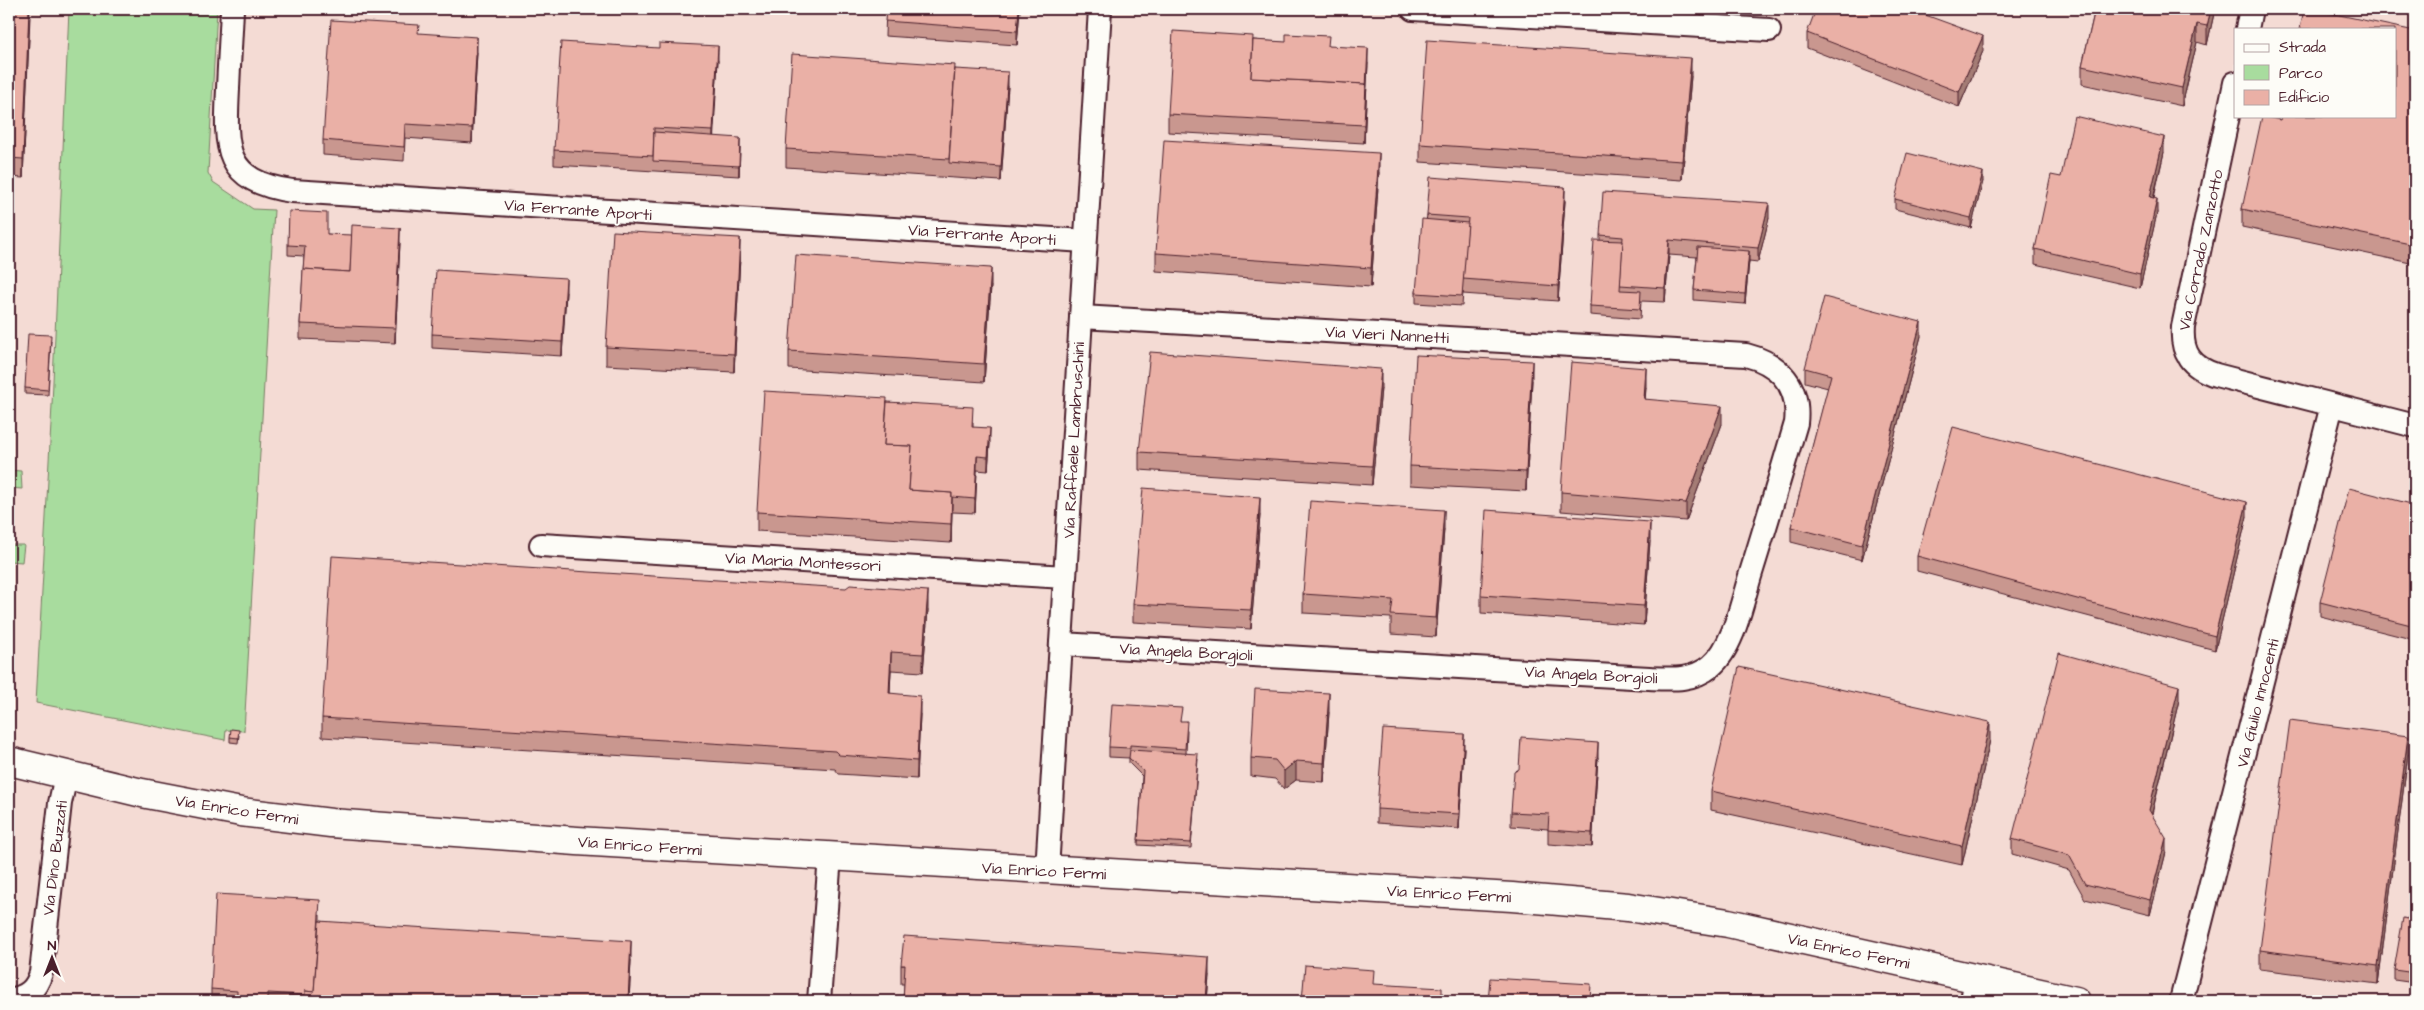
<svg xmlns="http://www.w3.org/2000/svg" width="2424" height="1010" font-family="'Architects Daughter',sans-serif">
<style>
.built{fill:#f4dbd4;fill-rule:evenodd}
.green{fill:#a8dc9e;stroke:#797e64}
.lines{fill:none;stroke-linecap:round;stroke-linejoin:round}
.minor-casing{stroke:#4a1f2b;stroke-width:26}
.tertiary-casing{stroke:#4a1f2b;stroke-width:31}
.minor{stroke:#fdfcf7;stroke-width:22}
.tertiary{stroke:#fdfcf7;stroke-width:28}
.wall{fill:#c9978f;stroke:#4a1f2b}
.shaded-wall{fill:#a47b74;stroke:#4a1f2b}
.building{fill:#eab0a6;stroke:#4a1f2b}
.labels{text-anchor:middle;stroke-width:4;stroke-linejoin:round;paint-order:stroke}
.street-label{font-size:16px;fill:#4a1f2b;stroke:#fdfcf7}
</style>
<rect width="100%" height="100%" fill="#f9ede7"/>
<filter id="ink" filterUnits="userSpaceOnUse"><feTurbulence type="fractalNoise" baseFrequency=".02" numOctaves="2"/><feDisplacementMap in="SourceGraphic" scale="10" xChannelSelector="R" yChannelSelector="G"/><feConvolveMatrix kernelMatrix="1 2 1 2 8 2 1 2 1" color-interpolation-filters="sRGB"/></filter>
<g filter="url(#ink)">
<path class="built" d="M9,9H2415V1001H9ZM2235,29H2395V116H2235Z"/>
<g class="green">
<polygon points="69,9 217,9 208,173 213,182 253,209 274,210 244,731 226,730 225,740 36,703 52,405"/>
<polygon points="9,470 21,471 22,489 9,488"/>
<polygon points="9,545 24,545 22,562 9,561"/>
</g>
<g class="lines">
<defs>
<g id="minor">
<path d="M232,9C231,35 229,62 228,89C225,148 223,181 292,191L1085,241"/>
<polyline points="1413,9 1769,30"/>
<polyline points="2247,29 2251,9"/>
<path d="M2235,83L2183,327C2181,353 2191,367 2216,375L2415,426"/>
<polyline points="541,545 1065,577"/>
<path d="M1061,644L1649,678C1671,679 1693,681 1711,666C1733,648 1742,603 1750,576C1766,525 1781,474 1796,423C1800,387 1781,364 1746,355L1081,317"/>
<polyline points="1047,870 1100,9"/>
<path d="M9,1000C27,997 36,990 41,973L60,803L66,776"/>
<polyline points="819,1001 830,856"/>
<polyline points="1972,1001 1976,977"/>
<polyline points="2181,1001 2332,405"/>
</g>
<polyline id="tertiary" points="9,761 142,793 241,812 331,823 577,841 1512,897 1628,907 1728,923 2076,1001"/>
</defs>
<use href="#minor" class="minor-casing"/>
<use href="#tertiary" class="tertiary-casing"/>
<use href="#minor" class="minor"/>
<use href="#tertiary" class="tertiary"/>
</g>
<g class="wall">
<polygon points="9,9 30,9 23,178 9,177"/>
<polygon points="886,9 1020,9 1017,45 885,36"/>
<polygon points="2095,9 2215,9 2207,45 2197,42 2182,106 2082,84 2082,66"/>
<polygon points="2415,31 2415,264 2242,227 2242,209 2280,120"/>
<polygon points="1807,33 1983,51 1959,107 1807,48"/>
<polygon points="419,34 477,52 472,143 405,138 404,161 323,155 323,140"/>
<polygon points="1253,40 1329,46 1368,63 1364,143 1168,132 1168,114"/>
<polygon points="718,60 713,136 740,148 739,176 554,165 554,150"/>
<polygon points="955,69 1008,86 1001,181 786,167 786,149"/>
<polygon points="1691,76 1682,180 1420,162 1420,144"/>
<polygon points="2164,152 2154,198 2157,213 2140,288 2035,264 2035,249 2061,177"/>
<polygon points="1379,172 1371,287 1156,271 1156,253"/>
<polygon points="1983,181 1971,228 1895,209 1895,199"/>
<polygon points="1565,201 1558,301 1463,294 1463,292 1462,306 1416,303 1416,293 1427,215"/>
<polygon points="1769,218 1758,262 1749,261 1745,304 1694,300 1694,290 1697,257 1669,255 1665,302 1641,301 1640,319 1590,315 1590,306 1600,240 1600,235"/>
<polygon points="327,234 400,242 395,343 300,339 300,324 304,256 288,255 288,245"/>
<polygon points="740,257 734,372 606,365 606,347"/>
<polygon points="991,286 984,382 789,369 789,351"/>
<polygon points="566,292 562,356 432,348 432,334"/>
<polygon points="1921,336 1862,560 1791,542 1791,527 1828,388 1805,382 1805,368"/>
<polygon points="51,341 48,395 25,394 25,388"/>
<polygon points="1532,380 1526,491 1410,485 1410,466"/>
<polygon points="1646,387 1645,399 1722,424 1686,521 1561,511 1561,492"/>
<polygon points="1381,388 1372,485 1139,470 1139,452"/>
<polygon points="887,402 973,422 973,427 990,443 988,471 977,470 975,513 952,512 951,543 757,531 757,512"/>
<polygon points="2415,505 2415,640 2320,616 2320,602"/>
<polygon points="1260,515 1251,629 1133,622 1133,604"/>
<polygon points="2247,516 2215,650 1917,571 1917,556"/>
<polygon points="1444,529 1436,637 1391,634 1391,618 1303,613 1303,594"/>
<polygon points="1650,541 1644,625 1481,613 1481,595"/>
<polygon points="928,610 923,672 891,670 890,693 920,714 917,779 839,774 835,769 322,737 322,718"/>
<polygon points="2179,700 2152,814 2166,852 2150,915 2085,899 2069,870 2012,854 2012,839"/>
<polygon points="1329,712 1324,782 1296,780 1284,789 1275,779 1251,776 1251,758"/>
<polygon points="1181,721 1187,731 1186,753 1198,759 1191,848 1138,845 1142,776 1129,763 1129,758 1109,757 1109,747"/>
<polygon points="239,735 238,743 230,742 230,737"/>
<polygon points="1990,740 1962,865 1711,810 1711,791"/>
<polygon points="1464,748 1459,829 1377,823 1377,809"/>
<polygon points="2408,754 2378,984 2260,969 2260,950"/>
<polygon points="1598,757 1592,847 1548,844 1548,829 1511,826 1511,812"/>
<polygon points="2415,878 2415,983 2394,980 2394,970 2408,919"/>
<polygon points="320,915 320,921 631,960 629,1001 211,1001 211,989"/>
<polygon points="901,965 1209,975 1207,1001 903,1001 904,984 901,984"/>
</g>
<g class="shaded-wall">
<polygon points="29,9 30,16 23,178 23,159"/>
<polygon points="1019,9 1020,9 1017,45 1017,31"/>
<polygon points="2211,9 2215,9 2207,45 2207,26"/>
<polygon points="2197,24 2197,42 2182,106 2182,88"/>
<polygon points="1983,36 1983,51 1959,107 1959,92"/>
<polygon points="477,37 477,52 472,143 472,128"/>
<polygon points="718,46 718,60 713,146 713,131"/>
<polygon points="1368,48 1368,63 1364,143 1364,125"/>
<polygon points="1691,58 1691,76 1682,180 1682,161"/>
<polygon points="1008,72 1008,86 1001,181 1001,167"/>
<polygon points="2164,137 2164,152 2150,212 2150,197"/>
<polygon points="740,138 740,148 739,176 739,166"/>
<polygon points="1379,153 1379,172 1371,287 1371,268"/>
<polygon points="1983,172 1983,181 1971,228 1971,218"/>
<polygon points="1565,187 1565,201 1558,301 1558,286"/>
<polygon points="2157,199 2157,213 2140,288 2140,274"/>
<polygon points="1769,203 1769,218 1758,262 1758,248"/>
<polygon points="400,228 400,242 395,343 395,328"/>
<polygon points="740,238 740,257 734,372 734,354"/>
<polygon points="1669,240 1669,255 1665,302 1665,288"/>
<polygon points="1749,251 1749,261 1745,304 1745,294"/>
<polygon points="991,268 991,286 984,382 984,364"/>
<polygon points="566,278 566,292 562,356 562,342"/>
<polygon points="1921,322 1921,336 1862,560 1862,545"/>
<polygon points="1532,361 1532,380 1526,491 1526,472"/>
<polygon points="1646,368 1646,387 1644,418 1644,399"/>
<polygon points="1381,369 1381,388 1372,485 1372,466"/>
<polygon points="1722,406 1722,424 1686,521 1686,503"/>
<polygon points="990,428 990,443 988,471 988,457"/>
<polygon points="977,456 977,470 975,513 975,499"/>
<polygon points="952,493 952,511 951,543 951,524"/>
<polygon points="1260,497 1260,515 1251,629 1251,610"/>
<polygon points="2247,502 2247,516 2215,650 2215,636"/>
<polygon points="1444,510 1444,529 1436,637 1436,618"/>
<polygon points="1650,522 1650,541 1644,625 1644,606"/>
<polygon points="928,591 928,610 923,672 923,654"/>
<polygon points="891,652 891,670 889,711 889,693"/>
<polygon points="2179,686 2179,700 2149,825 2149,810"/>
<polygon points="1329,693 1329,712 1324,782 1324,763"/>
<polygon points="920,696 920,714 917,779 917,761"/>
<polygon points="1990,722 1990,740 1962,865 1962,846"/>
<polygon points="1464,734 1464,748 1459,829 1459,814"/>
<polygon points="2408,736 2408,754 2378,984 2378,966"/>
<polygon points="1598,743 1598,757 1592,847 1592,833"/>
<polygon points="1296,761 1296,780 1284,789 1284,771"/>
<polygon points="2166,838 2166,852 2150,915 2150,900"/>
<polygon points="631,941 631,960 629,1001 628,1001"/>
<polygon points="1209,957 1209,975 1207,1001 1206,1001"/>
</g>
<g class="building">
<polygon points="9,9 29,9 23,159 9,158"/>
<polygon points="886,9 1019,9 1017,31 885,21"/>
<polygon points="1816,9 1909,9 1983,36 1959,92 1807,33"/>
<polygon points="2095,9 2211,9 2207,26 2197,24 2182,88 2082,66"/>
<polygon points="2304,9 2311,9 2415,31 2415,245 2242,209 2262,116 2280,120 2281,116 2395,116 2395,29 2300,29"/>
<polygon points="331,20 419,25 418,33 477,37 472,128 405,124 404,147 323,140"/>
<polygon points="1173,31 1253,36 1251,78 1366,84 1364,125 1168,114"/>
<polygon points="1286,34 1329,36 1328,46 1368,48 1366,88 1366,84 1251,78 1253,40 1286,42"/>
<polygon points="1427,40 1691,58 1682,161 1420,144"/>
<polygon points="561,42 659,48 659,43 718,46 713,131 654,128 653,156 554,150"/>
<polygon points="792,54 955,65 949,159 786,149"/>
<polygon points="955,69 1008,72 1001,167 949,163"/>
<polygon points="2074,116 2164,137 2150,197 2157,199 2140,274 2035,249 2051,175 2061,177"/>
<polygon points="654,132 740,138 739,166 653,161"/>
<polygon points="1164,140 1379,153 1371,268 1156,253"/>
<polygon points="1907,153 1983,172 1971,218 1895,199"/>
<polygon points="1430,177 1565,187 1558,286 1463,279 1468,218 1427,215"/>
<polygon points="1603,192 1769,203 1758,248 1669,240 1665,288 1620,285 1623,237 1600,235"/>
<polygon points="289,211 327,213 327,234 352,235 350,272 303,269 305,246 288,245"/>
<polygon points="1422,219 1468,223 1462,296 1416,293"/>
<polygon points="352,225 400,228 395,328 300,324 303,269 350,272"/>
<polygon points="613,231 740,238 734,354 606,347"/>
<polygon points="1594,240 1623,241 1620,290 1641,291 1640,309 1590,306"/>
<polygon points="1698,247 1749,251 1745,294 1694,290"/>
<polygon points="796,255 991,268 984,364 789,351"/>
<polygon points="436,270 566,278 562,342 432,334"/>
<polygon points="1824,297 1921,322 1862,545 1791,527 1831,375 1805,368"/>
<polygon points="28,334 51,335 48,390 25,388"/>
<polygon points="1150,352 1381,369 1372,466 1139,452"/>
<polygon points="1416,355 1532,361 1526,472 1410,466"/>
<polygon points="1571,362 1646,368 1644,399 1722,406 1686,503 1561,492"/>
<polygon points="764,391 887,398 884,445 912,446 909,490 952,493 951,524 757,512"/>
<polygon points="887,402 973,407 972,427 990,428 988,457 977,456 975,499 952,497 952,493 909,490 912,446 884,445"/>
<polygon points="1953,427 2247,502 2215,636 1917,556"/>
<polygon points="1143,488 1260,497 1251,610 1133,604"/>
<polygon points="2349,488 2415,505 2415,626 2320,602"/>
<polygon points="1310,501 1444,510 1436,618 1391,615 1393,600 1303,594"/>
<polygon points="1486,510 1650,522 1644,606 1481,595"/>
<polygon points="332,556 846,588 850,585 928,591 923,654 891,652 889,693 920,696 917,761 839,755 835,751 322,718"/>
<polygon points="2059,653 2179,686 2149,810 2166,838 2150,900 2085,884 2069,855 2012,839"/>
<polygon points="1739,667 1990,722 1962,846 1711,791"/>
<polygon points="1255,689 1329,693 1324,763 1296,761 1284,771 1275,760 1251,758"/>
<polygon points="1112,704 1182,708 1180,721 1187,721 1185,749 1130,745 1130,748 1109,747"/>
<polygon points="2290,720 2408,736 2378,966 2260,950"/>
<polygon points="231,729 239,730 238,738 230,737"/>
<polygon points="1383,729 1464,734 1459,814 1377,809"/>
<polygon points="1521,737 1598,743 1592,833 1548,830 1549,814 1511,812 1514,772 1519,769"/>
<polygon points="1130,750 1198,754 1191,843 1138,840 1143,771 1129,758"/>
<polygon points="2415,878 2415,973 2394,970 2403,918 2408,919"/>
<polygon points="216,894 320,900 314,992 305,991 305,995 268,993 268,1001 237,1001 237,991 211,989"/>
<polygon points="319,921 631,941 628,1001 305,1001 305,991 314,992"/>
<polygon points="904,936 1209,957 1206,1001 903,1001 905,965 901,965"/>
<polygon points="1305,965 1374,970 1373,984 1442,988 1442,1001 1302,1001"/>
<polygon points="1490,978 1591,984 1590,1001 1488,1001"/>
</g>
</g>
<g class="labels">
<g class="street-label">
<text transform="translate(578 209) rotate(4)" y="6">Via Ferrante Aporti</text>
<text transform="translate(982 234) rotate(4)" y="6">Via Ferrante Aporti</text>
<text transform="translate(2200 250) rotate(-78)" y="6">Via Corrado Zanzotto</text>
<text transform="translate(1387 334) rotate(3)" y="6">Via Vieri Nannetti</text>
<text transform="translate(1073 440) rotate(-87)" y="6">Via Raffaele Lambruschini</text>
<text transform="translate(803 561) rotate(3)" y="6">Via Maria Montessori</text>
<text transform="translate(1186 651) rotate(3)" y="6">Via Angela Borgioli</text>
<text transform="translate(1591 674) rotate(3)" y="6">Via Angela Borgioli</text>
<text transform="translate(2257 703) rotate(-76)" y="6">Via Giulio Innocenti</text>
<text transform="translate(237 809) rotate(9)" y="6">Via Enrico Fermi</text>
<text transform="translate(640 845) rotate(4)" y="6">Via Enrico Fermi</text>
<text transform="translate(54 858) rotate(-83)" y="6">Via Dino Buzzati</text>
<text transform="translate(1044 870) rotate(3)" y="6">Via Enrico Fermi</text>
<text transform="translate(1449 893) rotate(3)" y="6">Via Enrico Fermi</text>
<text transform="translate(1849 950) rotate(12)" y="6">Via Enrico Fermi</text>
</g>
</g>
<rect width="2424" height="1010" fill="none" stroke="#fdfcf7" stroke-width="30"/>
<rect x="15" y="15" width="2394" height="980" fill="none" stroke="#4a1f2b" stroke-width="2" filter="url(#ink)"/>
<rect x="2234" y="28" width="162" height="90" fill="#fdfcf7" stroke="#b5a4a5"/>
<rect x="2244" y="44" width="25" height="8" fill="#fdfcf7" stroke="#b5a4a5"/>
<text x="2279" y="52" font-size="15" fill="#4a1f2b">Strada</text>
<rect x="2244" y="65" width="25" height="15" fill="#a8dc9e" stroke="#b5a4a5"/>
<text x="2279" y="78" font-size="15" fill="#4a1f2b">Parco</text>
<rect x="2244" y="90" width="25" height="15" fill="#eab0a6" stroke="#b5a4a5"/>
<text x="2279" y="102" font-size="15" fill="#4a1f2b">Edificio</text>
<g transform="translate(52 958)" stroke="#fdfcf7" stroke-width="4" paint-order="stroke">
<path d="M0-4L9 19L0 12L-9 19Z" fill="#4a1f2b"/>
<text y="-8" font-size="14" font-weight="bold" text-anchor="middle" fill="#4a1f2b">N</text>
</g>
</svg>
